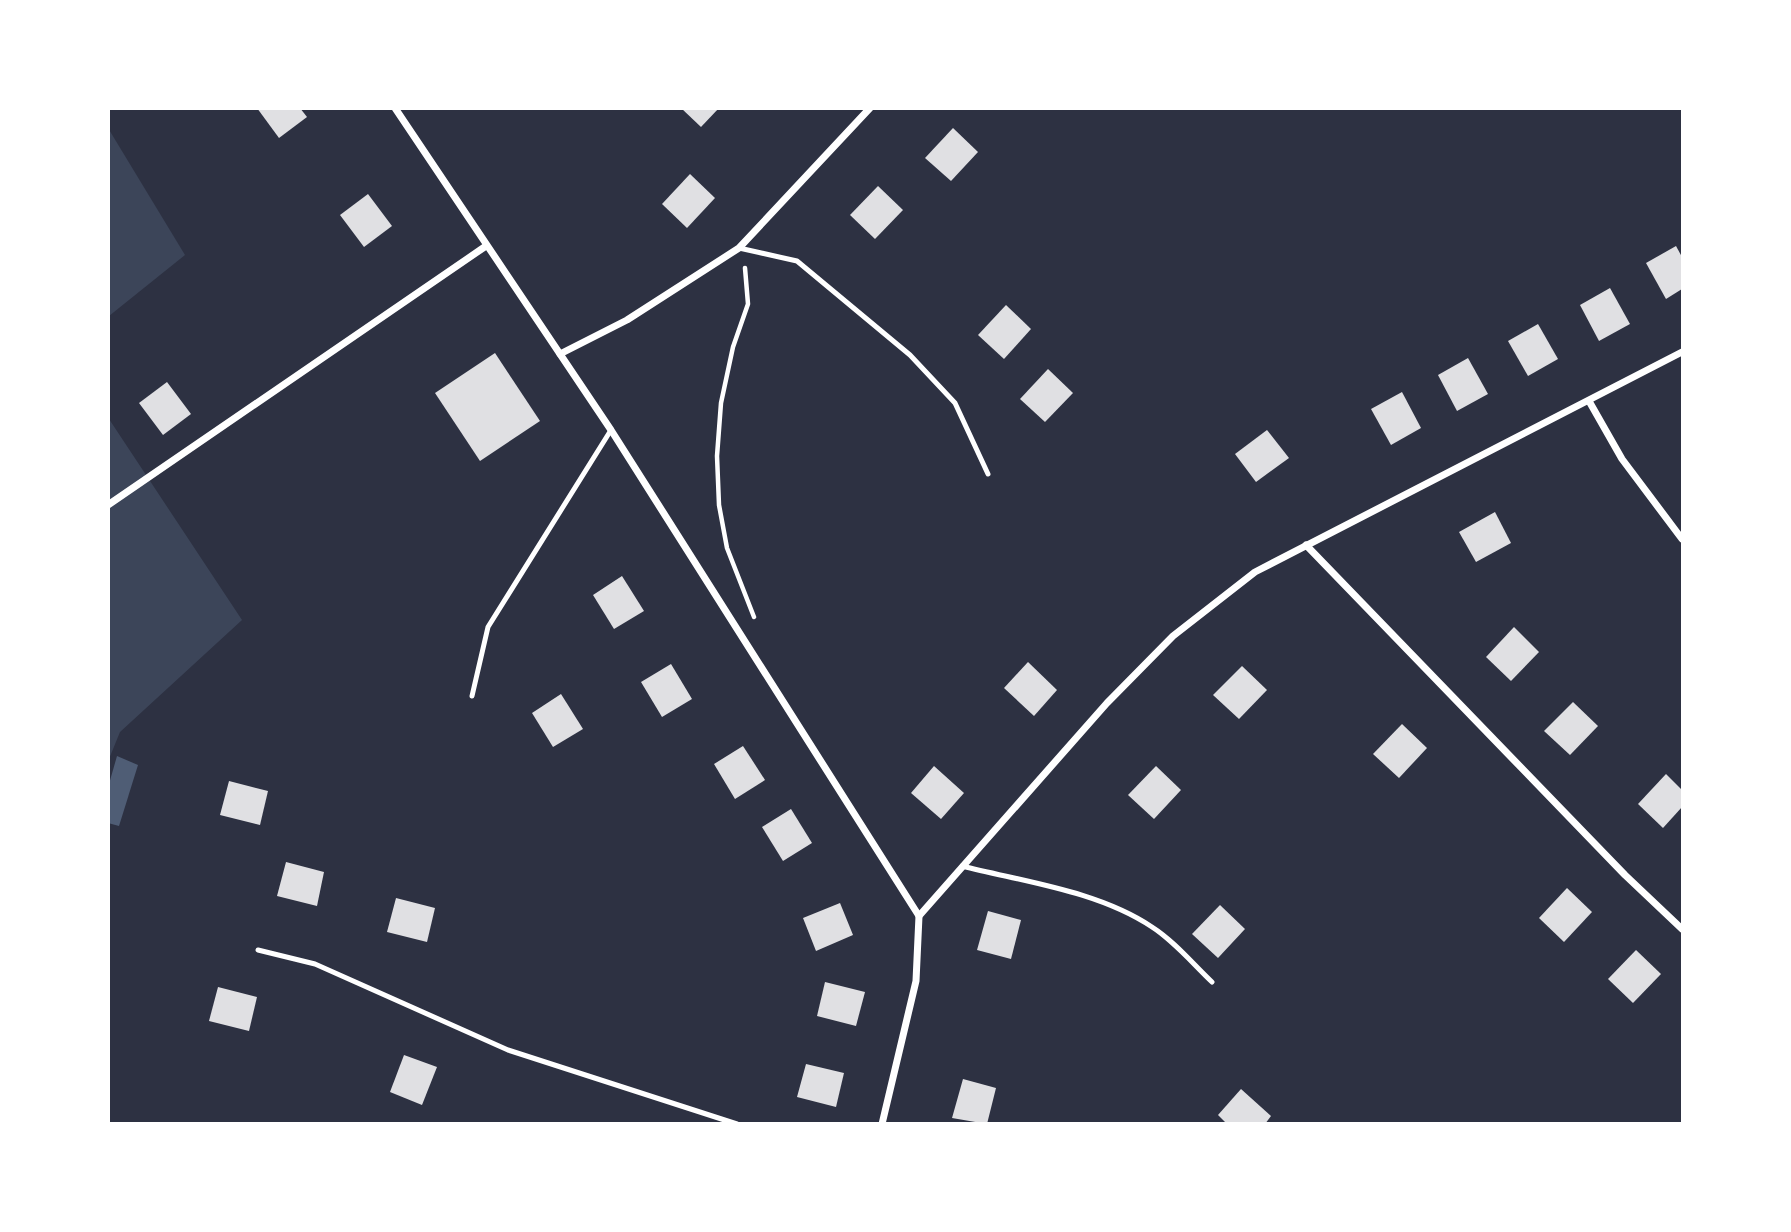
<svg xmlns="http://www.w3.org/2000/svg" width="1791" height="1232" font-family="'Exo 2',sans-serif">
<style>
.green{fill:#3c4559}
.water{fill:#4f5d75}
.building{fill:#e0e0e3}
.lines{fill:none;stroke-linecap:round;stroke-linejoin:round}
.path{stroke:#fff;stroke-width:4.5}
.service{stroke:#fff;stroke-width:5}
.minor{stroke:#fff;stroke-width:7}
</style>
<rect width="100%" height="100%" fill="#2d3142"/>
<g class="green">
<polygon points="108,128 185,255 109,316 108,316"/>
<polygon points="109,419 242,620 120,732 109,759"/>
</g>
<polygon class="water" points="117,756 138,765 119,826 108,823 109,784"/>
<g class="building">
<polygon points="257,108 300,108 307,117 279,138"/>
<polygon points="681,108 719,108 701,127"/>
<polygon points="953,128 978,152 951,181 925,158"/>
<polygon points="690,174 715,198 687,228 662,204"/>
<polygon points="878,186 903,210 875,239 850,215"/>
<polygon points="368,194 392,226 364,247 340,215"/>
<polygon points="1676,246 1682,257 1682,289 1666,299 1646,263"/>
<polygon points="1610,288 1630,324 1599,341 1580,305"/>
<polygon points="1006,305 1031,329 1004,359 978,335"/>
<polygon points="1538,324 1558,359 1528,376 1508,341"/>
<polygon points="495,353 540,421 480,461 435,393"/>
<polygon points="1468,358 1488,394 1457,411 1438,375"/>
<polygon points="1048,369 1073,393 1045,422 1020,399"/>
<polygon points="167,382 191,414 163,435 139,403"/>
<polygon points="1402,392 1421,428 1391,445 1371,409"/>
<polygon points="1267,430 1289,458 1256,482 1235,454"/>
<polygon points="1495,512 1511,543 1476,562 1459,532"/>
<polygon points="622,576 644,611 614,629 593,595"/>
<polygon points="1514,627 1539,652 1511,681 1486,657"/>
<polygon points="1028,662 1057,690 1034,716 1004,688"/>
<polygon points="671,664 692,699 662,717 641,682"/>
<polygon points="1242,666 1267,690 1239,719 1213,695"/>
<polygon points="561,694 583,729 553,747 532,713"/>
<polygon points="1573,702 1598,726 1570,755 1544,731"/>
<polygon points="1402,724 1427,748 1399,778 1373,754"/>
<polygon points="743,746 765,780 735,799 714,764"/>
<polygon points="934,766 964,793 941,819 911,793"/>
<polygon points="1156,766 1181,790 1154,819 1128,795"/>
<polygon points="1666,774 1682,790 1682,807 1663,828 1638,804"/>
<polygon points="229,781 268,791 260,825 220,815"/>
<polygon points="791,809 812,843 783,861 762,827"/>
<polygon points="286,862 324,872 317,906 277,896"/>
<polygon points="1567,888 1592,912 1564,942 1539,918"/>
<polygon points="396,898 435,908 427,942 387,932"/>
<polygon points="840,903 853,935 816,951 803,918"/>
<polygon points="1220,905 1245,929 1218,958 1192,934"/>
<polygon points="988,911 1021,920 1011,959 977,950"/>
<polygon points="1636,950 1661,974 1633,1003 1608,979"/>
<polygon points="825,982 865,992 856,1026 817,1016"/>
<polygon points="218,987 257,997 249,1031 209,1021"/>
<polygon points="404,1055 437,1067 422,1105 390,1092"/>
<polygon points="806,1064 844,1073 836,1107 797,1097"/>
<polygon points="963,1079 996,1088 987,1124 952,1118"/>
<polygon points="1241,1089 1271,1116 1265,1124 1227,1124 1218,1115"/>
</g>
<g class="lines">
<polyline class="path" points="745,268 748,304 733,347 721,403 717,456 719,505 727,548 754,617"/>
<g class="service">
<polyline points="739,248 797,261 910,355 955,403 988,474"/>
<polyline points="472,696 488,627 611,430"/>
<path d="M962,866C1025,882 1098,891 1152,927C1174,941 1193,964 1212,982"/>
<polyline points="258,950 315,964 508,1050 737,1124"/>
</g>
<g class="minor">
<polyline points="395,108 611,430 919,916 916,981 882,1124"/>
<polyline points="560,354 627,320 739,248 870,108"/>
<polyline points="1589,401 1622,459 1682,539"/>
<polyline points="108,505 486,246"/>
<polyline points="1306,545 1625,875 1682,929"/>
<polyline points="919,916 1107,703 1173,636 1255,572 1682,352"/>
</g>
</g>
<rect width="1791" height="1232" fill="none" stroke="#ffffff" stroke-width="220"/>
</svg>
